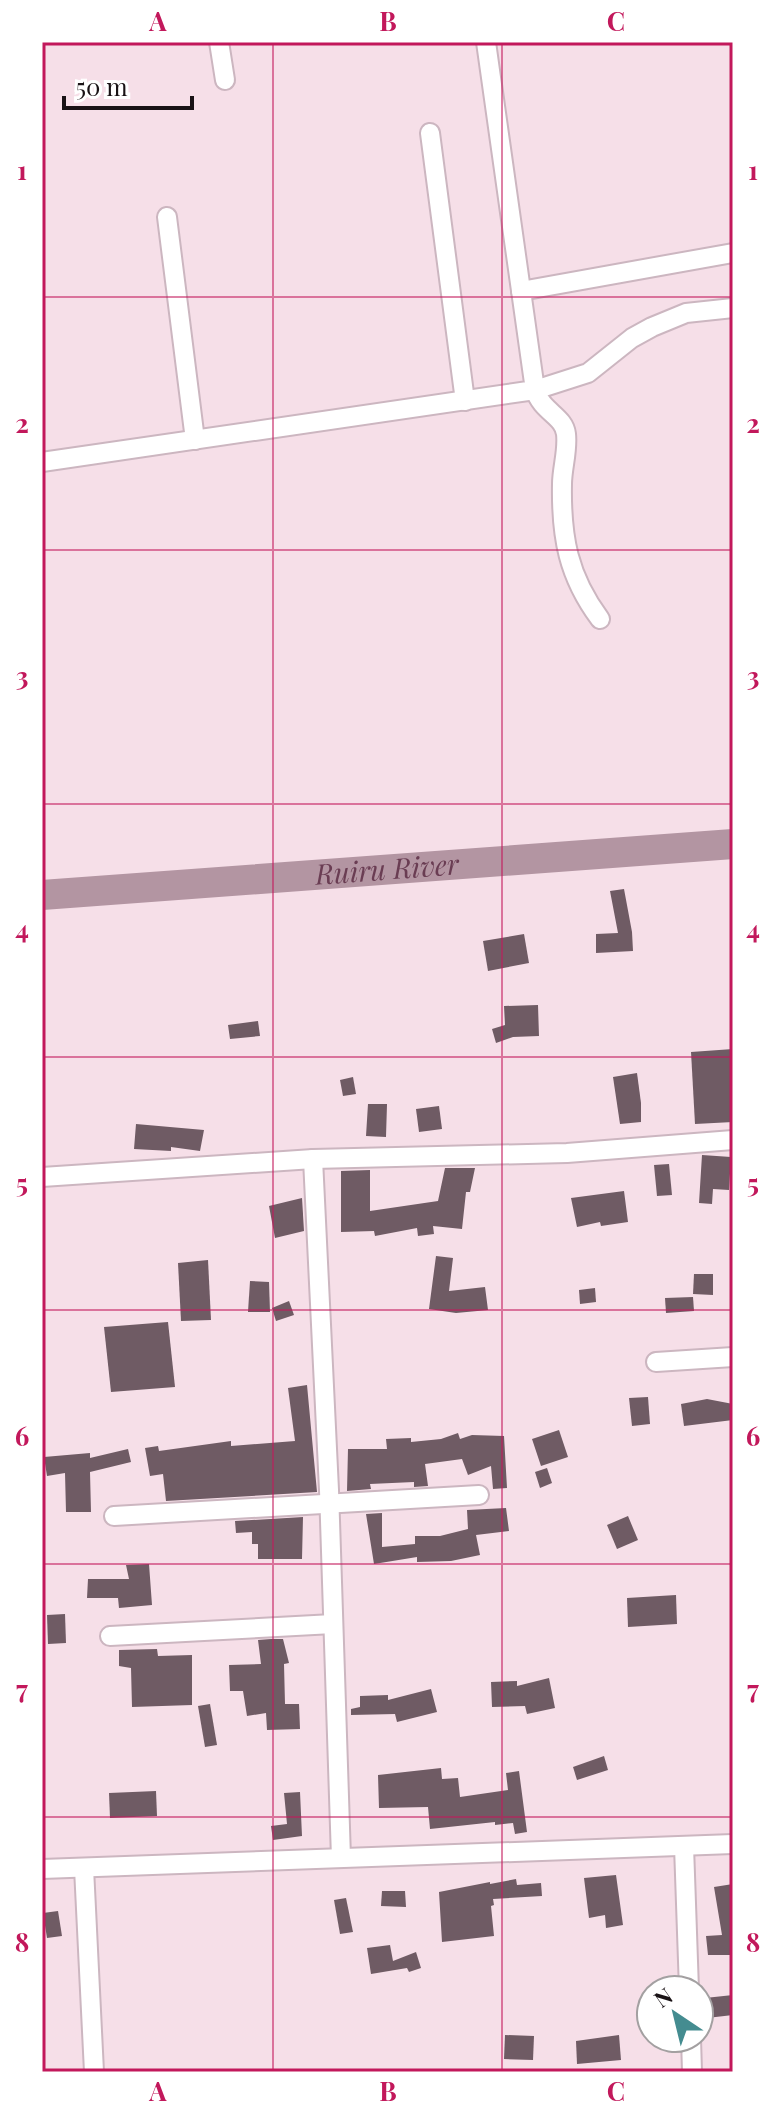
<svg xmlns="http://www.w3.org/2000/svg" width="775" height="2114" font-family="'Playfair Display',serif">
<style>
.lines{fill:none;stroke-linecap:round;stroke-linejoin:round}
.river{stroke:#b395a2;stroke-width:30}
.building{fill:#6f5b64}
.street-casing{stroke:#ccb6c0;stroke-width:22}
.street{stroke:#fff;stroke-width:18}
.grid{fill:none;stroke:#c2185b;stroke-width:2;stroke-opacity:0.55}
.labels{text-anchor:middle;stroke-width:8;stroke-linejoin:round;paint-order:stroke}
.water-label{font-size:28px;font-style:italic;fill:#6a3d53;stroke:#fff}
.neatline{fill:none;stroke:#c2185b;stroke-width:3}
.grid-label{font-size:26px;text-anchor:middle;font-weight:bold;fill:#c2185b}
</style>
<rect width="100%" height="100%" fill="#f6dfe8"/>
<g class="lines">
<path class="river" id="s1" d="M42,895L733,844"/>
</g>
<g class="building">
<polygon points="624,889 632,932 633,951 596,953 596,934 618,933 610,891"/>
<polygon points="524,934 529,963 488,971 483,941"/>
<polygon points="538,1005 539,1036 513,1037 496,1043 492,1029 505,1025 504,1006"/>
<polygon points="258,1021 260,1036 230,1039 228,1025"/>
<polygon points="733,1049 733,1122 695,1124 691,1052"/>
<polygon points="637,1073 641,1103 641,1122 620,1124 613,1077"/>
<polygon points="353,1077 356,1094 343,1096 340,1080"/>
<polygon points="368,1104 387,1104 386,1137 366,1136"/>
<polygon points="439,1106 442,1129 419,1132 416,1109"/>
<polygon points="136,1124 204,1130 200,1151 171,1147 171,1151 134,1149"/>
<polygon points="702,1155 731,1157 729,1190 713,1189 712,1204 699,1203"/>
<polygon points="669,1164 672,1195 657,1196 654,1165"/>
<polygon points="445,1168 475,1168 470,1192 466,1192 462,1229 433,1226 434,1234 418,1236 417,1228 375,1236 374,1231 341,1232 341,1171 370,1170 370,1211 438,1201"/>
<polygon points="624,1191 628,1222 601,1226 600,1222 577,1227 571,1198"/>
<polygon points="302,1198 304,1231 275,1238 269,1206"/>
<polygon points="436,1256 453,1258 449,1291 485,1287 488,1310 456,1313 429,1309"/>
<polygon points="208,1260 211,1320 181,1321 178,1263"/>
<polygon points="694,1274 713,1274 713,1295 693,1294"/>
<polygon points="250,1281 269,1282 270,1312 248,1312"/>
<polygon points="595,1288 596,1302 580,1304 579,1290"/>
<polygon points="693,1297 694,1311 666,1313 665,1298"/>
<polygon points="289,1301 294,1315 276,1321 272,1308"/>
<polygon points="168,1322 175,1387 111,1392 104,1327"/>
<polygon points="307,1385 317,1492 166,1501 163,1474 150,1476 145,1448 158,1446 159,1451 231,1441 231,1446 295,1441 288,1388"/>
<polygon points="648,1397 650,1424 632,1426 629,1398"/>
<polygon points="707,1399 733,1404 733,1420 684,1426 681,1404"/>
<polygon points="559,1430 568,1457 541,1466 532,1439"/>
<polygon points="458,1433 460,1439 472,1435 504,1436 507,1488 493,1489 491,1466 468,1475 462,1459 425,1464 428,1486 414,1487 414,1482 370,1484 371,1489 347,1491 348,1449 387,1449 386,1439 411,1438 411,1442 441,1439"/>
<polygon points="128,1449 131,1462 90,1472 91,1512 66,1512 65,1473 47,1476 44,1457 90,1453 90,1458"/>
<polygon points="547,1468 552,1483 540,1488 535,1472"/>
<polygon points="506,1508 509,1531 476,1535 480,1555 451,1561 417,1562 417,1557 374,1564 366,1514 382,1513 382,1547 415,1544 415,1536 440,1536 468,1529 467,1510"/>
<polygon points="628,1516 638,1540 617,1549 607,1525"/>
<polygon points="303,1517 302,1559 258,1559 258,1544 252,1544 252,1532 236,1533 235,1521"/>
<polygon points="149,1564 152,1605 119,1608 118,1598 87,1598 88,1579 129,1579 126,1565"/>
<polygon points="676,1595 677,1624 628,1627 627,1598"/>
<polygon points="65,1614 66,1643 48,1644 47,1615"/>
<polygon points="271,1639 283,1639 289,1663 284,1664 285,1704 299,1704 300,1729 267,1730 266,1713 247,1716 243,1691 230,1691 229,1665 261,1664 258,1640"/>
<polygon points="157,1649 158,1656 192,1655 192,1705 132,1707 131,1668 119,1666 119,1650"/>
<polygon points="549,1678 555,1708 527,1714 525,1706 492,1707 491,1682 517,1681 517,1686"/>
<polygon points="431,1689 437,1712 397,1722 395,1714 351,1715 351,1709 360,1707 360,1696 388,1695 388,1700"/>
<polygon points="210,1704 217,1745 205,1747 198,1706"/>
<polygon points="604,1756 608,1770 577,1780 573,1767"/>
<polygon points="441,1768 442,1779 458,1778 460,1797 508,1790 506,1773 519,1771 527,1832 515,1834 513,1823 495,1825 495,1822 430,1829 428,1807 379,1808 378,1775"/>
<polygon points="156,1791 157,1816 110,1818 109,1793"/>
<polygon points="300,1792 302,1836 273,1840 271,1826 287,1824 284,1793"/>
<polygon points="616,1875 623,1925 606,1928 605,1915 589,1918 584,1878"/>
<polygon points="516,1879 517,1885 541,1883 542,1896 493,1899 494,1905 491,1906 494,1936 442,1942 439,1892 490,1882 490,1884"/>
<polygon points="733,1884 733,1955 708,1955 706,1936 722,1935 714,1887"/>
<polygon points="382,1891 405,1891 406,1907 381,1906"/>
<polygon points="346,1898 353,1932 340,1934 334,1900"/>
<polygon points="58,1911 62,1936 47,1938 43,1913"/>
<polygon points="390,1945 393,1961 416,1952 421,1968 409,1972 407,1968 371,1974 367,1948"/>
<polygon points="733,1995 733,2015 707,2018 705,1998"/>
<polygon points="505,2035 534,2036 533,2060 504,2059"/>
<polygon points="619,2035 621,2060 577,2064 576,2041"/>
</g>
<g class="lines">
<defs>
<g id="street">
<polyline points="219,42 225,80"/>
<polyline points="430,133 465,401"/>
<polyline points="167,217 195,440"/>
<polyline points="521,291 733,253"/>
<polyline points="42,462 535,390 486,42"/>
<path d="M600,619C568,576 561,537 562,484C562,468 568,451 566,434C564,416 542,412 535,390L588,373L632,338L652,327L686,313L733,308"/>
<polyline points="313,1159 329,1490 341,1858"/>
<polyline points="42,1177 313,1159 567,1153 733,1140"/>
<polyline points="656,1362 733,1357"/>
<polyline points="114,1516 479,1495"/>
<polyline points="110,1636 333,1624"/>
<polyline points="684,1846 689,1990"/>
<polyline points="84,1868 94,2072"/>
<polyline points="42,1869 733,1844"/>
<polyline points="691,2038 692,2072"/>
</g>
</defs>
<use href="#street" class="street-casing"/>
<use href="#street" class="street"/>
</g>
<path class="grid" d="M273,42V2072M502,42V2072M42,297H733M42,550H733M42,804H733M42,1057H733M42,1310H733M42,1564H733M42,1817H733"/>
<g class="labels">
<g class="water-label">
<text dy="10" stroke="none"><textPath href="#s1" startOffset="346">Ruiru River</textPath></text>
</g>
</g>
<rect width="775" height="2114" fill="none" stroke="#ffffff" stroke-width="88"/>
<g transform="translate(675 2014) rotate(325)"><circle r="38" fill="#ffffff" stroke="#a3a0a1" stroke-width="2"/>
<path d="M0-6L14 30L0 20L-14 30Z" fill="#448c90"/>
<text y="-12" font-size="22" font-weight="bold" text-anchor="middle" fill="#191215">N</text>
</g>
<path d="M64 96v12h128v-12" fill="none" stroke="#191215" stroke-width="4"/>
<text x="76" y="96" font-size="24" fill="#191215" stroke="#ffffff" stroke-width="6" paint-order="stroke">50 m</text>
<rect x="44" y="44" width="687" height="2026" class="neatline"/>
<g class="grid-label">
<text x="158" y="31">A</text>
<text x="388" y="31">B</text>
<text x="616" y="31">C</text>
<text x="22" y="180">1</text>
<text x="753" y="180">1</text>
<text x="22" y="433">2</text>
<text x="753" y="433">2</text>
<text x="22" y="686">3</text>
<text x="753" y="686">3</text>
<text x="22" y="939">4</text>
<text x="753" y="939">4</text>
<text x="22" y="1193">5</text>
<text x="753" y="1193">5</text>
<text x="22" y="1446">6</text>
<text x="753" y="1446">6</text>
<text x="22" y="1699">7</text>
<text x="753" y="1699">7</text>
<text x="22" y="1952">8</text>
<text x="753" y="1952">8</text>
<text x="158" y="2101">A</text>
<text x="388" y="2101">B</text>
<text x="616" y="2101">C</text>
</g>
</svg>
